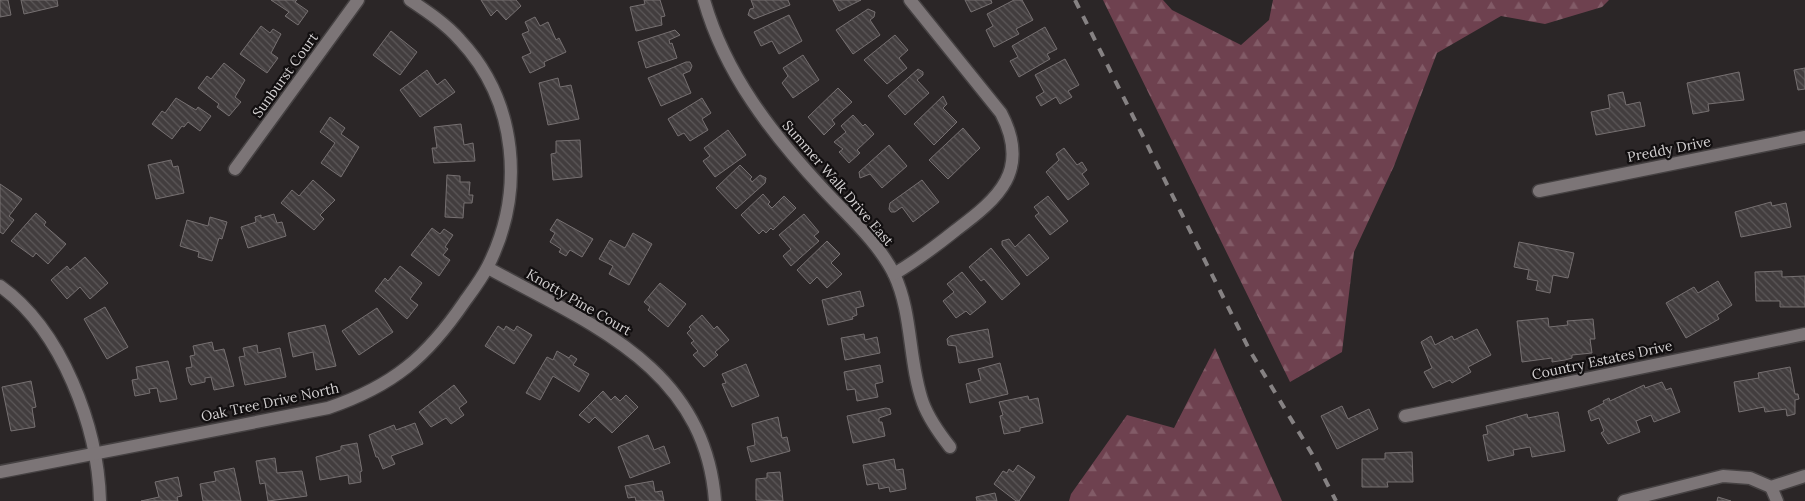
<svg xmlns="http://www.w3.org/2000/svg" width="1805" height="501" font-family="Lora,serif">
<style>
.forest{fill:url(#forest-firs)}
.building{fill:url(#building-back-hatch);stroke:#767071}
.lines{fill:none;stroke-linecap:round;stroke-linejoin:round}
.minor-casing{stroke:#454142;stroke-width:15}
.minor{stroke:#7c7577;stroke-width:12}
.rail{stroke:#868283;stroke-width:4;stroke-dasharray:9 9;stroke-linecap:butt}
.labels{text-anchor:middle;stroke-width:4.5;stroke-linejoin:round;paint-order:stroke}
.street-label{font-size:14px;fill:#d4d1d2;stroke:#120f10}
</style>
<defs>
<pattern id="forest-firs" width="22" height="20" patternUnits="userSpaceOnUse" patternTransform="scale(1.25)"><rect width="22" height="20" fill="#6e414f"/><path d="M5 1l3.5 6h-7zM16 11l3.5 6h-7z" fill="#825b67"/></pattern>
<pattern id="building-back-hatch" width="6" height="6" patternUnits="userSpaceOnUse" patternTransform="scale(1.25)"><rect width="6" height="6" fill="#423d3e"/><path d="M-1 5l2 2M0 0l6 6M5-1l2 2" fill="none" stroke="#5c5859"/></pattern>
</defs>
<rect width="100%" height="100%" fill="#2b2627"/>
<g class="forest">
<polygon points="1103,0 1163,0 1172,10 1241,45 1269,20 1273,0 1609,0 1602,7 1545,24 1501,16 1437,53 1394,166 1354,252 1342,352 1290,382"/>
<polygon points="1215,348 1282,501 1069,501 1071,494 1127,415 1174,428"/>
</g>
<g class="building">
<polygon points="0,0 8,0 11,15 0,17"/>
<polygon points="21,0 57,0 58,6 24,14"/>
<polygon points="271,0 297,0 295,2 308,11 298,25 285,16 289,12"/>
<polygon points="481,0 516,0 521,6 506,20 497,10 491,16"/>
<polygon points="644,0 660,0 665,16 661,17 662,25 636,31 630,7 645,4"/>
<polygon points="751,0 788,0 790,5 754,19 748,15 750,9 754,8"/>
<polygon points="833,0 861,0 839,11"/>
<polygon points="965,0 991,0 992,3 971,12"/>
<polygon points="1014,0 1022,0 1033,20 1016,29 1019,34 994,47 986,30 993,26 987,14"/>
<polygon points="868,9 875,12 874,17 870,20 880,35 853,54 836,30"/>
<polygon points="789,15 802,41 779,54 772,41 761,46 754,32"/>
<polygon points="535,17 540,26 548,22 556,40 559,38 566,52 544,62 545,66 530,73 522,57 531,53 522,34 529,31 525,22"/>
<polygon points="261,26 270,33 273,29 281,34 271,53 278,58 267,73 240,54"/>
<polygon points="1045,27 1057,49 1047,54 1050,59 1019,77 1010,61 1018,57 1012,46"/>
<polygon points="675,30 680,35 669,40 670,44 672,43 677,58 646,68 638,42"/>
<polygon points="391,31 417,52 400,75 373,55"/>
<polygon points="895,35 908,50 899,58 907,68 887,84 864,60"/>
<polygon points="803,55 819,80 793,98 782,83 788,76 783,68"/>
<polygon points="1065,59 1079,85 1068,91 1072,97 1060,104 1056,97 1041,106 1036,97 1044,92 1035,75"/>
<polygon points="686,62 690,62 692,66 690,71 683,74 691,93 661,106 648,78"/>
<polygon points="224,63 245,80 235,97 241,102 229,116 217,107 219,104 198,88 207,76 211,79"/>
<polygon points="1805,68 1805,89 1798,90 1794,70"/>
<polygon points="918,69 923,72 923,75 917,80 929,93 905,115 888,96"/>
<polygon points="427,70 437,85 445,79 455,92 420,117 400,90"/>
<polygon points="1739,72 1744,100 1708,104 1709,111 1693,114 1687,83"/>
<polygon points="558,78 560,87 571,85 579,119 548,125 539,83"/>
<polygon points="838,88 852,102 832,120 835,124 824,135 808,117"/>
<polygon points="1623,92 1626,105 1640,102 1645,126 1596,135 1591,112 1610,108 1608,95"/>
<polygon points="943,96 947,104 943,108 957,122 934,145 914,124"/>
<polygon points="176,98 196,110 198,107 211,116 200,131 188,122 184,127 182,126 172,139 152,124 162,111 165,113"/>
<polygon points="702,98 711,113 702,119 708,130 690,141 684,133 678,136 668,119"/>
<polygon points="853,115 863,126 865,124 874,134 857,150 860,153 849,163 839,152 843,149 834,142 846,132 841,126"/>
<polygon points="330,117 345,128 341,134 359,147 341,177 321,163 335,143 320,132"/>
<polygon points="461,124 464,145 473,143 475,161 434,163 432,148 437,148 434,127"/>
<polygon points="963,128 980,148 948,179 929,160"/>
<polygon points="728,130 746,155 715,177 703,161 710,156 704,148"/>
<polygon points="580,140 582,177 553,180 551,154 556,153 556,141"/>
<polygon points="889,145 907,166 882,188 870,174 860,178 859,172"/>
<polygon points="1064,148 1077,165 1082,162 1087,170 1082,174 1089,184 1068,200 1046,172 1059,160 1056,154"/>
<polygon points="171,160 173,167 178,166 184,193 156,199 148,165"/>
<polygon points="740,165 752,177 750,179 752,182 760,175 766,178 765,183 736,209 716,188"/>
<polygon points="447,175 460,176 460,182 470,182 469,195 473,195 472,203 464,203 463,218 445,217"/>
<polygon points="313,180 335,200 320,215 324,219 314,230 281,203 292,190 299,196"/>
<polygon points="922,180 939,202 913,222 902,207 895,212 891,212 889,209 890,203"/>
<polygon points="0,184 22,199 9,216 14,220 3,234 0,232"/>
<polygon points="763,194 770,202 768,204 772,208 784,196 796,208 773,230 771,228 766,233 763,230 759,234 741,215"/>
<polygon points="1048,196 1068,221 1050,235 1035,216 1039,213 1034,207"/>
<polygon points="1771,202 1772,206 1786,203 1791,227 1741,237 1735,212"/>
<polygon points="36,213 46,222 44,225 66,244 48,264 36,253 33,257 11,241"/>
<polygon points="274,214 277,223 282,222 286,236 248,248 241,227 256,222 255,217 261,215 261,218"/>
<polygon points="804,214 819,232 814,236 819,241 791,266 783,256 791,249 779,235"/>
<polygon points="210,217 227,222 222,239 219,238 212,261 198,257 199,252 180,246 187,220 208,226"/>
<polygon points="557,219 593,239 582,257 570,250 566,256 559,252 561,249 550,242 555,233 550,230"/>
<polygon points="432,228 440,234 444,229 453,235 445,247 448,249 443,255 450,260 439,276 411,255"/>
<polygon points="633,233 652,244 629,285 609,274 613,266 599,259 610,240 625,248"/>
<polygon points="1029,234 1049,258 1027,276 1002,245 1002,241 1009,239 1015,247"/>
<polygon points="827,241 840,254 831,263 842,274 827,288 817,277 810,284 797,270"/>
<polygon points="1519,242 1574,253 1568,278 1553,275 1550,293 1536,290 1538,281 1527,279 1529,270 1514,267"/>
<polygon points="991,248 1020,284 1002,300 984,279 981,281 969,267"/>
<polygon points="85,257 108,283 90,299 80,287 67,299 51,280 67,266 70,270"/>
<polygon points="400,266 422,283 410,299 418,305 407,319 375,291 385,278 388,281"/>
<polygon points="1782,271 1782,277 1805,276 1805,307 1780,307 1780,301 1756,301 1755,272"/>
<polygon points="962,272 986,302 970,315 966,311 956,318 943,301 954,292 947,284"/>
<polygon points="1718,281 1732,305 1717,315 1719,319 1686,338 1666,303 1694,287 1698,293"/>
<polygon points="660,283 686,304 668,327 648,310 650,307 644,302"/>
<polygon points="860,291 864,306 856,308 857,315 852,317 853,319 828,325 822,300"/>
<polygon points="105,307 128,347 107,359 84,319"/>
<polygon points="377,308 393,332 359,355 342,331"/>
<polygon points="702,315 714,329 717,326 729,340 715,352 718,355 704,367 693,355 698,351 691,343 694,341 687,333 691,329 689,327"/>
<polygon points="1548,318 1549,327 1568,325 1567,321 1593,319 1595,339 1590,339 1592,353 1572,355 1572,358 1565,360 1552,362 1552,358 1522,362 1517,321"/>
<polygon points="325,325 336,366 316,370 313,352 293,357 288,333"/>
<polygon points="498,326 504,330 506,326 514,331 517,326 532,335 514,364 485,346"/>
<polygon points="988,329 993,357 959,363 956,346 948,345 947,339 950,336"/>
<polygon points="1477,329 1491,355 1468,367 1471,372 1457,380 1452,383 1450,380 1433,388 1424,372 1432,368 1421,342 1431,336 1435,345 1452,336 1454,340"/>
<polygon points="864,334 865,340 877,337 880,353 845,360 841,338"/>
<polygon points="212,342 214,351 224,349 234,386 214,390 211,377 205,378 205,382 191,385 189,382 186,368 192,367 190,356 195,355 193,346"/>
<polygon points="257,345 258,353 280,348 286,377 245,385 239,357 245,356 243,348"/>
<polygon points="557,351 569,358 571,355 577,359 573,365 589,374 579,392 553,376 540,400 526,393 547,357 553,360"/>
<polygon points="168,361 177,399 160,402 157,388 149,389 150,393 135,396 132,380 138,379 136,367"/>
<polygon points="1000,363 1008,394 970,403 966,384 981,380 978,369"/>
<polygon points="746,364 759,396 732,407 722,384 726,383 722,374"/>
<polygon points="880,365 883,382 875,384 878,397 857,401 855,389 847,390 844,372"/>
<polygon points="1790,367 1795,394 1798,394 1799,399 1795,400 1795,414 1787,416 1786,409 1765,412 1764,407 1739,412 1734,382 1759,378 1758,373"/>
<polygon points="31,381 36,407 32,408 35,427 11,431 2,387"/>
<polygon points="1662,382 1666,390 1671,388 1680,412 1654,422 1651,415 1636,421 1640,432 1608,444 1601,433 1604,431 1599,418 1591,421 1588,411 1604,403 1603,401 1609,398 1610,401 1644,385 1645,388"/>
<polygon points="454,385 467,402 459,408 464,415 451,424 446,418 431,427 419,412"/>
<polygon points="603,391 611,400 615,396 620,401 626,395 638,407 612,433 595,417 589,423 579,415"/>
<polygon points="1028,396 1029,400 1038,398 1043,423 1020,428 1020,431 1004,434 1000,416 1003,415 999,402"/>
<polygon points="1342,406 1348,419 1369,409 1378,429 1337,449 1321,416"/>
<polygon points="886,408 890,409 891,414 879,418 879,422 882,422 885,436 853,443 847,416"/>
<polygon points="1558,412 1565,451 1532,457 1530,447 1513,450 1514,455 1488,461 1483,435 1488,434 1486,426 1527,414 1528,418"/>
<polygon points="778,417 782,438 787,437 790,451 751,462 747,447 755,445 752,424"/>
<polygon points="415,423 423,444 391,456 395,464 383,469 378,457 376,457 369,435 394,425 396,430"/>
<polygon points="648,435 654,450 664,446 670,463 630,478 618,447"/>
<polygon points="357,443 362,471 360,472 361,482 349,484 348,475 320,480 316,457 341,450 341,446"/>
<polygon points="1412,452 1413,482 1387,482 1388,487 1362,487 1362,459 1385,459 1385,453"/>
<polygon points="275,458 277,473 302,471 307,496 268,501 265,483 260,484 256,461"/>
<polygon points="894,459 896,470 903,469 906,489 890,492 889,487 879,489 878,483 867,485 863,465"/>
<polygon points="1018,465 1035,477 1019,501 1016,501 994,484 1003,471 1007,473 1009,469 1013,472"/>
<polygon points="234,468 241,501 203,501 200,484 216,481 214,472"/>
<polygon points="780,472 783,501 756,500 756,479 767,478 767,473"/>
<polygon points="178,477 182,496 177,497 178,501 141,501 159,497 155,482"/>
<polygon points="653,481 655,492 662,491 664,501 636,501 635,497 628,498 625,486"/>
<polygon points="995,493 997,501 977,501 976,497"/>
<polygon points="1718,497 1731,501 1717,501"/>
</g>
<g class="lines">
<defs>
<g id="minor">
<path d="M704,0C725,74 772,134 824,190C848,216 878,242 894,274C913,314 908,361 923,403C929,419 939,433 950,447"/>
<polyline points="235,169 358,0"/>
<polyline points="1539,191 1805,137"/>
<path d="M488,268C590,324 705,367 715,501"/>
<path d="M894,274C916,261 936,246 956,230C999,198 1031,170 1001,113L910,0"/>
<path d="M0,286C62,330 98,427 100,501"/>
<polyline points="1405,416 1805,334"/>
<path d="M0,472L328,408C393,386 427,357 465,301C473,290 482,278 488,266C525,192 518,102 460,40C446,24 428,12 410,0"/>
<polyline points="1771,487 1777,501"/>
<polyline points="1624,501 1723,476 1750,478 1771,487 1805,476"/>
</g>
</defs>
<use href="#minor" class="minor-casing"/>
<use href="#minor" class="minor"/>
<polyline class="rail" points="1075,0 1250,351 1312,454 1336,501"/>
</g>
<g class="labels">
<g class="street-label">
<text transform="translate(285 75) rotate(-54)" y="5">Sunburst Court</text>
<text transform="translate(1669 149) rotate(-11)" y="5">Preddy Drive</text>
<text transform="translate(838 183) rotate(49)" y="5">Summer Walk Drive East</text>
<text transform="translate(579 302) rotate(30)" y="5">Knotty Pine Court</text>
<text transform="translate(1602 360) rotate(-12)" y="5">Country Estates Drive</text>
<text transform="translate(270 402) rotate(-12)" y="5">Oak Tree Drive North</text>
</g>
</g>
</svg>
